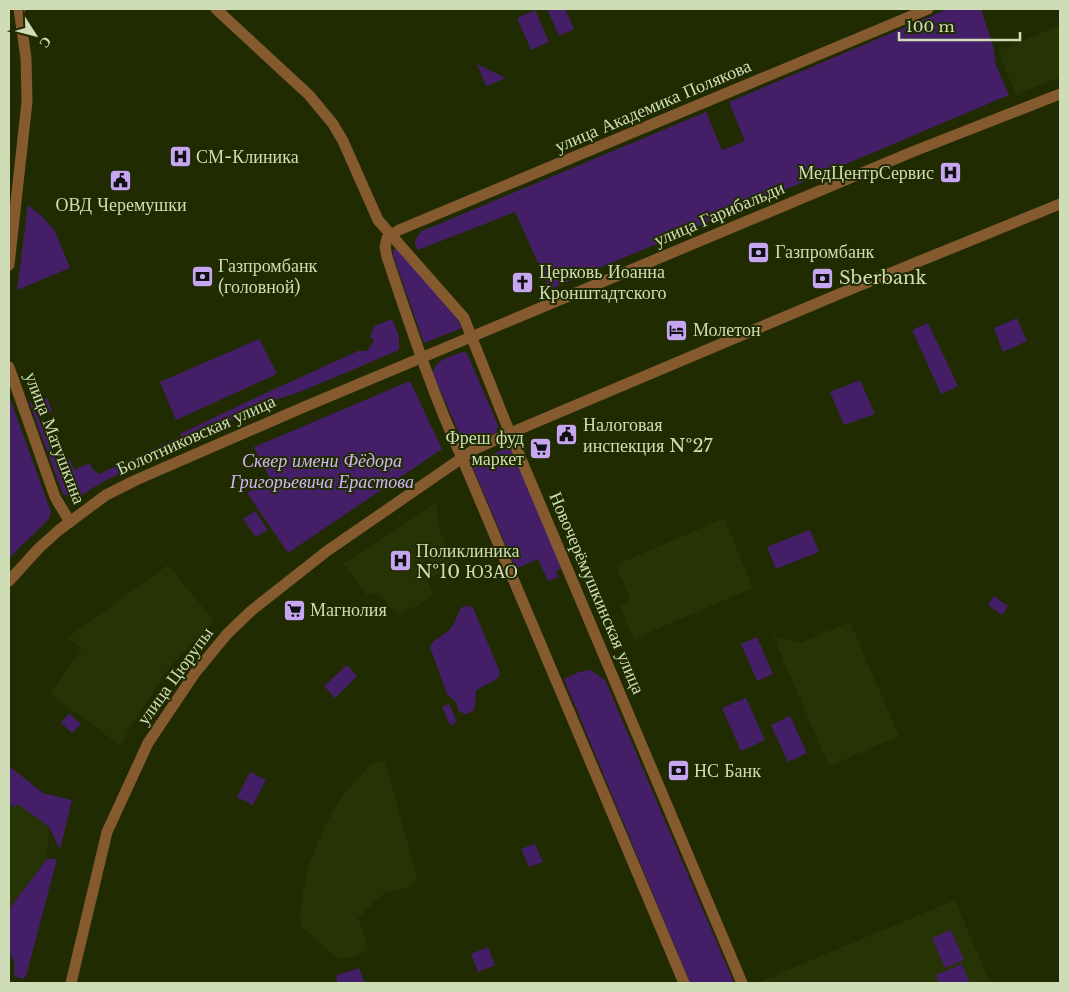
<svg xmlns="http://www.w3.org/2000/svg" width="1069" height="992" font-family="'Libre Baskerville',serif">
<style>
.built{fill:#263304}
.green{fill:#441f67}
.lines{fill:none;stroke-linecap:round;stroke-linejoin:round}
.minor{stroke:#855a2f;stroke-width:11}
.labels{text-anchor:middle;stroke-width:4;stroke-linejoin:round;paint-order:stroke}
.street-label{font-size:18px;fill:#cfddb7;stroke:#202b02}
.poi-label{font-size:18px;fill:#cfddb7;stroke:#202b02;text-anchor:start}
.park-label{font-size:18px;font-style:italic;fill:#d0b5f4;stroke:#202b02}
</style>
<rect width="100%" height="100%" fill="#202b02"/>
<g class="built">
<polygon points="1060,25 1060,77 1016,95 998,51"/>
<polygon points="436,502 440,531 456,567 427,579 434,595 399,616 377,592 367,595 343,564"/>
<polygon points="724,518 753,588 634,639 620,606 631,601 616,565"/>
<polygon points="168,565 214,621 165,672 120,745 50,694 82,649 67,638"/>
<polygon points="850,622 899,736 829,766 773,636 800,643"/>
<polygon points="385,760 417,878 408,887 381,895 358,918 369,950 351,957 337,958 301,926 299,917 307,870 325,825 345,793 370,765"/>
<polygon points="9,803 14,808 18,804 49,827 47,859 9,909"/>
<polygon points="955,900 990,983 756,983"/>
</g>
<g class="green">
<polygon points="552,9 565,9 574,29 559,36 548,11"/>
<path d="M948,9H981L993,46L996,65L1009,95L550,289L515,212L418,250C412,243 416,237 422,231L706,112L722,150L745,141L729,102Z"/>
<polygon points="535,10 549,42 531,50 517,18"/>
<polygon points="477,64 506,78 486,86"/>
<polygon points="28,205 44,218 55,231 70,268 17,290"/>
<polygon points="397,248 456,317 462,328 424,343 393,255 393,250"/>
<polygon points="1017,318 1027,341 1003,352 994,328"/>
<polygon points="392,319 399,336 399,350 300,392 277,399 186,441 180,434 257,397 358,351 367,351 374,341 370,336 375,326"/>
<polygon points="928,323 958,386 941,394 912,330"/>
<polygon points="259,339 277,374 176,420 160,382"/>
<path d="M462,352L467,353L498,425L496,433L479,443L468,442L460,435L433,374C435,359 450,357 462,352Z"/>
<polygon points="860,380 875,414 844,425 830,392"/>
<polygon points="410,381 442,449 288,553 247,493 270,479 254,447"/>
<polygon points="9,396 51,512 49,519 9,558"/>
<polygon points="47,398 52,411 38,417 33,404"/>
<polygon points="29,402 31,402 62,472 59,463 70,459 74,470 90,463 92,469 99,474 179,437 184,443 104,481 79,497 70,497 63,494"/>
<polygon points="510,447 564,568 556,571 559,577 548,581 538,559 516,569 473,468 479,459"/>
<polygon points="255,511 268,530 256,537 243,519"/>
<polygon points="810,530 819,552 776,569 767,547"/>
<polygon points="994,596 1008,606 1002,615 988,605"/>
<path d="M470,606L473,608L500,672L499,677C492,683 485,684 476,691L475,706L473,711L467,714L459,712L456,702L447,694L430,647C434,638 441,638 448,631C455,625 456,615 462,607Z"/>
<polygon points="757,637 773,674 757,681 741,644"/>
<polygon points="347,665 357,676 335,698 324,686"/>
<polygon points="590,670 605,680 734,983 690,983 564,679 579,672"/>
<polygon points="746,698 765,740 741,751 722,708"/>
<polygon points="449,704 457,722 450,725 442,707"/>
<polygon points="69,713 81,724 72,733 61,723"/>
<polygon points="790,716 807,753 788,762 771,725"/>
<polygon points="9,766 43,793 72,800 60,849 49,827 18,804 15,808 9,803"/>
<polygon points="250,772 266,780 253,805 237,797"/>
<polygon points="535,844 543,862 529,867 521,849"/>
<path d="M47,859H57L26,976C22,980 17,978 14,974L15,964L9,951V909Z"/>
<polygon points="951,930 964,960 945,968 932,938"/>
<polygon points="488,947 495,965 478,972 471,954"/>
<polygon points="962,964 970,983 939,983 936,975"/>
<polygon points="359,968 365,983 337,983 337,975"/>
</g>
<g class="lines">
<g class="minor">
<polyline points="216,9 309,95 333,124 343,141 378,220 464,318 505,421 742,983"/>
<polyline points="9,265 27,102 26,58 19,9"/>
<polyline points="9,367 55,497 70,522"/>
<polyline points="9,581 39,548 59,530 106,495 136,480 304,407 912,152 1060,94"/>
<polyline points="71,983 107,832 148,743 195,673 227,634 251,611 327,551 475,449 522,428 839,294 1060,204"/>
<path d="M684,983L462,458C432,393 410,325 387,257L385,247L387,238L399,230L928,9"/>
</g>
</g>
<defs>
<symbol id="hospital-square" viewBox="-11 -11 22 22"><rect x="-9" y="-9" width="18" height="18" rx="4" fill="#c6a6f0" stroke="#202b02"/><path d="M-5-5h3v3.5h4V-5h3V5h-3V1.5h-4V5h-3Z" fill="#111"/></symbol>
<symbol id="civic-square" viewBox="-11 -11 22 22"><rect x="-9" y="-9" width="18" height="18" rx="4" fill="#c6a6f0" stroke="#202b02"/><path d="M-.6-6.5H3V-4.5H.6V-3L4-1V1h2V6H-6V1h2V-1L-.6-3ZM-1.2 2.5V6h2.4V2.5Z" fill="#111"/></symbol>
<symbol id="bank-square" viewBox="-11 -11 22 22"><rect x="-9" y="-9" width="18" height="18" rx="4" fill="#c6a6f0" stroke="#202b02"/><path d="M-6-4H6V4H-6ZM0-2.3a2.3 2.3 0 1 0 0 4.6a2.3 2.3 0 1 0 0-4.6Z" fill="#111"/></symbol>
<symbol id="church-square" viewBox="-11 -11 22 22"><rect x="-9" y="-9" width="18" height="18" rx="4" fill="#c6a6f0" stroke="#202b02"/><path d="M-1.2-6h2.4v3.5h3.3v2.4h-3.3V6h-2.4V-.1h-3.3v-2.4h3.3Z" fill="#111"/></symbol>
<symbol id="hotel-square" viewBox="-11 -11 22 22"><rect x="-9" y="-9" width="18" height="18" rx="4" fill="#c6a6f0" stroke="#202b02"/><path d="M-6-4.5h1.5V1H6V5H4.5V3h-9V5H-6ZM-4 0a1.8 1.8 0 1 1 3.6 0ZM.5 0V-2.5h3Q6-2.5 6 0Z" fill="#111"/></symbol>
<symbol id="supermarket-square" viewBox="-11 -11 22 22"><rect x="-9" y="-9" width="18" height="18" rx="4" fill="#c6a6f0" stroke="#202b02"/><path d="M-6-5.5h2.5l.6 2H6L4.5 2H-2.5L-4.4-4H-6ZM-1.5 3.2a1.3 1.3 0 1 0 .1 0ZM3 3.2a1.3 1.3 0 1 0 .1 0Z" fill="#111"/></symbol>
</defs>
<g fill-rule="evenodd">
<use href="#hospital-square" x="168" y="144" width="25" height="25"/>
<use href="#hospital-square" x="938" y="160" width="25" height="25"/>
<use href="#civic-square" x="108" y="168" width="25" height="25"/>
<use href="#bank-square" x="746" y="240" width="25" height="25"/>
<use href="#bank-square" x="190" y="264" width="25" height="25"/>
<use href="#bank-square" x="810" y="266" width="25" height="25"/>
<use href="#church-square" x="510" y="270" width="25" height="25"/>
<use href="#hotel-square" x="664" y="318" width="25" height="25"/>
<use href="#civic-square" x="554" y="422" width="25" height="25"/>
<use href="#supermarket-square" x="528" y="436" width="25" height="25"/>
<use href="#hospital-square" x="388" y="548" width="25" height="25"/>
<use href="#supermarket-square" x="282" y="598" width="25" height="25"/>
<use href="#bank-square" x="666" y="758" width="25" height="25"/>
</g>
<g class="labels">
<g class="street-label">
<text transform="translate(653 106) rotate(-23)" y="6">улица Академика Полякова</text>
<text transform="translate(719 214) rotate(-23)" y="6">улица Гарибальди</text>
<text transform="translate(196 435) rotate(-24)" y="6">Болотниковская улица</text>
<text transform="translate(55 438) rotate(69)" y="6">улица Матушкина</text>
<text transform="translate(597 593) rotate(67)" y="6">Новочерёмушкинская улица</text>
<text transform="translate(175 676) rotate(-54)" y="6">улица Цюрупы</text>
</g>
<g class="poi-label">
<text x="196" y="163">СМ-Клиника</text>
<text x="934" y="179" text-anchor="end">МедЦентрСервис</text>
<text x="121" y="211" text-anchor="middle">ОВД Черемушки</text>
<text x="775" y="258">Газпромбанк</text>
<text x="218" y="272">Газпромбанк<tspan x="218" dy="21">(головной)</tspan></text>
<text x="539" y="278">Церковь Иоанна<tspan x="539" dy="21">Кронштадтского</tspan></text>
<text x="839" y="284">Sberbank</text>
<text x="693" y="336">Молетон</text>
<text x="583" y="431">Налоговая<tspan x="583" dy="21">инспекция №27</tspan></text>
<text x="524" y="444" text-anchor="end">Фреш фуд<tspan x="524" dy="21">маркет</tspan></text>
<text x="416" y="557">Поликлиника<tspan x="416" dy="21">№10 ЮЗАО</tspan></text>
<text x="310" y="616">Магнолия</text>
<text x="694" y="777">НС Банк</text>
</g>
<g class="park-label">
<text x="322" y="467">Сквер имени Фёдора<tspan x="322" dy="21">Григорьевича Ерастова</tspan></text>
</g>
</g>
<rect width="1069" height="992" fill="none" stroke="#cfddb7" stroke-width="20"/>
<g transform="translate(35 35) rotate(126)" stroke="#202b02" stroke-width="4" paint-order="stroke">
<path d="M0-4L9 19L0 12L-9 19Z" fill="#cfddb7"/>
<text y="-8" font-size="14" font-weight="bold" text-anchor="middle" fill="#cfddb7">С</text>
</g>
<path d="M899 32v8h121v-8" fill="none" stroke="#cfddb7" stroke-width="2.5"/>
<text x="906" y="32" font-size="15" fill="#cfddb7" stroke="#202b02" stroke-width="4" paint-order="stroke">100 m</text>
</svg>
